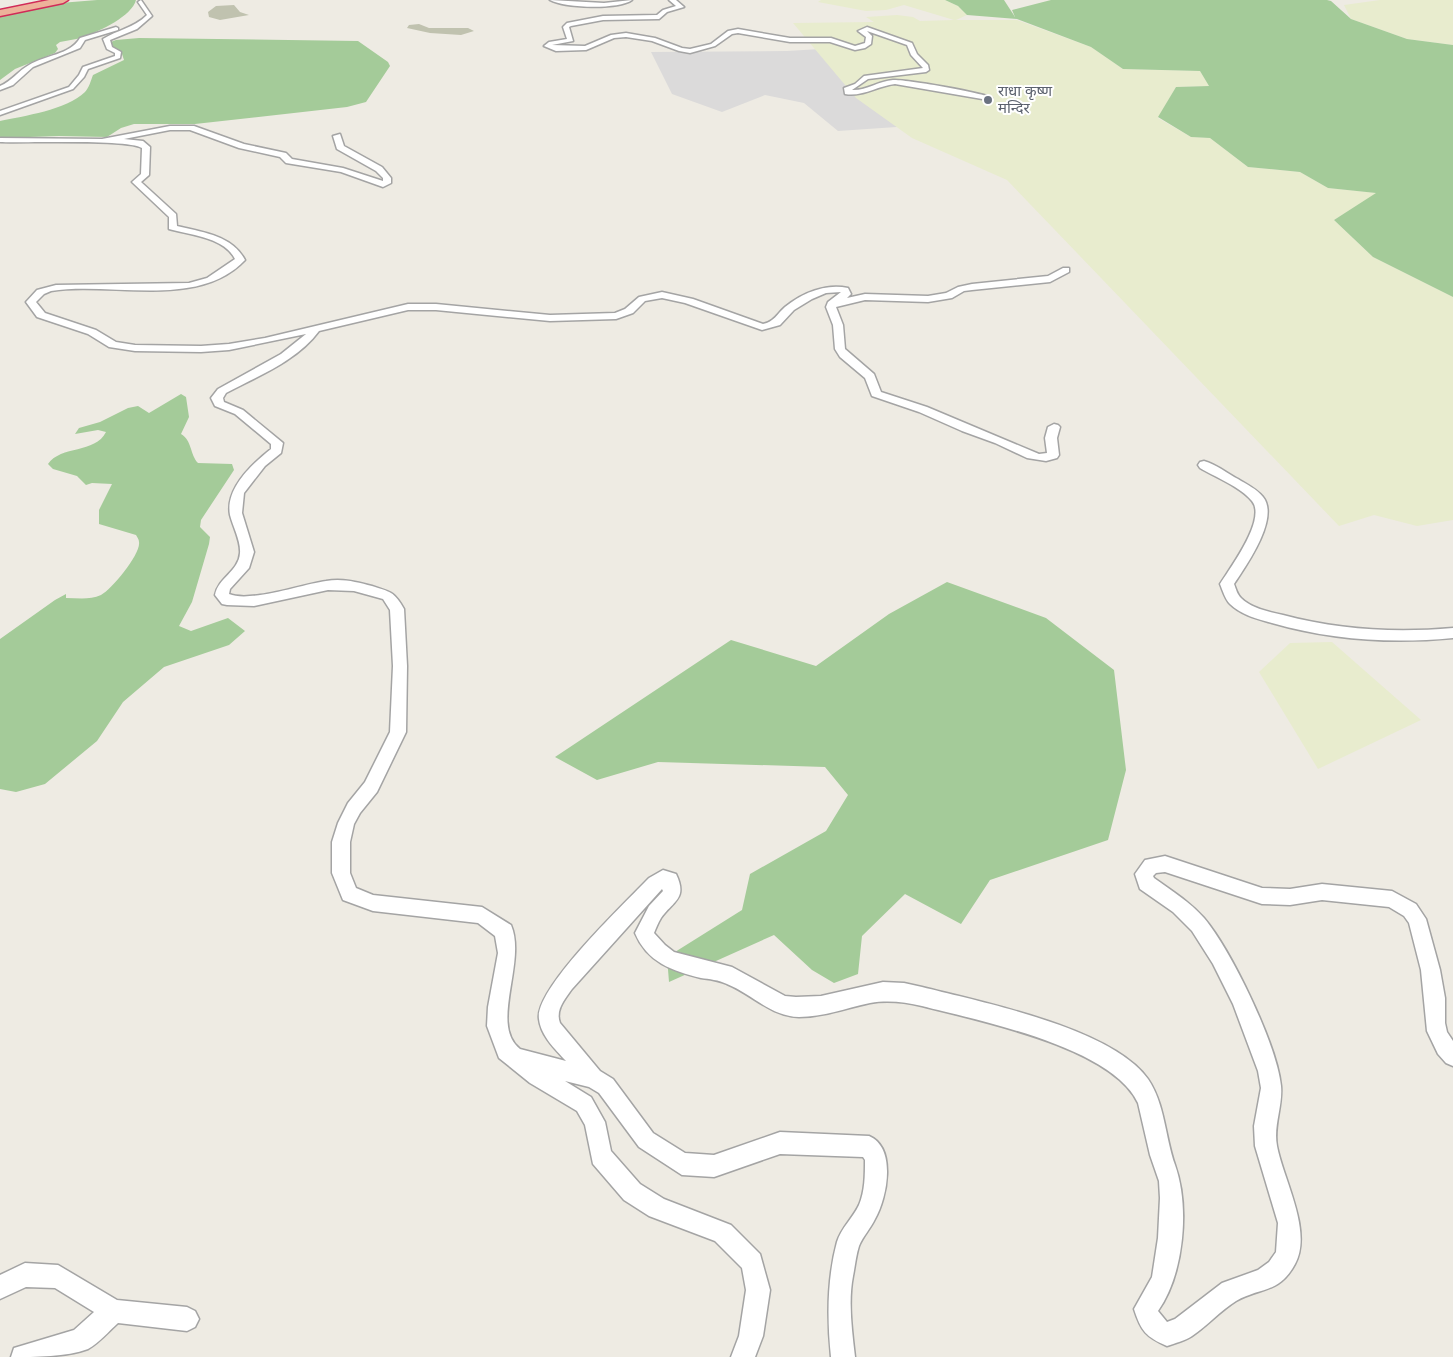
<svg xmlns="http://www.w3.org/2000/svg" width="1453" height="1357" font-family="'Nunito Sans','Noto Sans Devanagari',sans-serif">
<style>
.residential{fill:#dbdada}
.construction{fill:#c0c2af}
.farmland{fill:#e8ecce}
.forest{fill:#a4cb99}
.lines{fill:none;stroke-linecap:round;stroke-linejoin:round}
.minor-casing{stroke:#a4a4a4;stroke-width:3}
.trunk-casing{stroke:#d12b58;stroke-width:3}
.minor{fill:#fff;fill-rule:evenodd}
.trunk{fill:#edb29a;fill-rule:evenodd}
.worship-dot{fill:#6b7280;stroke:#fff;stroke-width:2}
.labels{text-anchor:middle;stroke-width:4;stroke-linejoin:round;paint-order:stroke}
.far-worship-label{font-size:15px;fill:#5b616d;stroke:#fff;text-anchor:start}
</style>
<rect width="100%" height="100%" fill="#eeebe3"/>
<polygon class="residential" points="837,48 911,126 838,131 804,103 765,95 722,112 672,94 651,52 787,51"/>
<g class="construction">
<polygon points="234,5 240,12 249,15 220,20 209,17 208,12 216,6"/>
<polygon points="419,24 429,28 468,28 474,31 461,35 430,33 407,28 409,25"/>
</g>
<g class="farmland">
<polygon points="821,0 945,0 958,6 967,15 956,20 1017,20 1091,47 1123,69 1200,71 1209,86 1176,87 1158,118 1191,137 1210,138 1248,167 1300,172 1328,188 1377,193 1334,220 1373,257 1453,297 1453,520 1417,526 1374,515 1339,526 1007,180 912,138 856,98 793,23 874,22 866,17 897,15 913,17 920,21 954,20 904,5 886,10 866,11 818,2"/>
<polygon points="1380,0 1453,0 1453,45 1407,39 1351,19 1344,5"/>
<polygon points="1332,642 1421,720 1318,769 1259,672 1290,643"/>
</g>
<g class="forest">
<path d="M97,0H136C132,16 100,31 85,36L87,37L60,42L56,45L58,49L55,53L15,69L0,80V16L60,3Z"/>
<polygon points="945,0 1004,0 1015,17 1012,10 1051,0 1327,0 1331,1 1351,19 1407,39 1453,45 1453,297 1373,257 1334,220 1376,193 1328,188 1300,172 1248,167 1210,138 1191,137 1158,117 1176,87 1209,86 1200,71 1123,69 1091,47 1017,19 967,15 958,6"/>
<path d="M139,38L358,41L388,62L390,66L366,102L347,107L195,124H134L121,128L107,137L59,136L0,138V121C24,116 66,110 85,92C89,88 91,80 93,75L124,60L122,54L107,47L108,43L116,40Z"/>
<path d="M181,394L186,397L189,417L181,434C192,440 190,455 198,463L232,464L234,470L201,520L200,527L210,537L209,544L192,602L179,626L191,631L228,618L245,631L229,645L164,667L123,702L97,741L45,784L16,792L0,789V639L55,600L66,594V598C78,598 90,600 101,595C112,589 141,554 139,542C139,539 137,537 136,535L99,524V510L112,484L92,483L86,485L77,476L53,469L48,464C61,445 95,454 106,432L98,430L75,434L79,428L100,422L128,408L138,406L149,413Z"/>
<polygon points="947,582 1046,618 1114,670 1126,770 1108,840 990,880 961,924 905,894 862,936 858,974 834,983 812,970 774,935 669,982 667,957 742,910 750,874 826,831 848,795 825,767 658,762 597,780 555,757 731,640 816,666 889,614"/>
</g>
<g class="lines">
<defs>
<g id="minor">
<path d="M141,0L152,16L137,29L110,40L112,47L121,52L120,58L88,69L84,77L73,89L0,115V111L69,87L79,75L83,67L115,56V53L107,49L103,39C117,30 134,28 147,15L138,2Z"/>
<path d="M550,0L604,3L632,0C618,10 564,8 550,0Z"/>
<path d="M669,0H676L684,7L667,12L659,19L603,20L571,26L569,27L573,41L552,45L585,46L611,35L626,33L655,38L682,48L690,49L711,44L728,31L738,29L790,38H831L855,46L865,43L866,37L858,31L867,27L912,43L917,54L928,65L929,70L926,72L868,79L852,90C865,91 879,81 893,80C905,79 984,93 992,98L988,100L895,84C877,86 863,97 845,94L844,88L855,84L864,76L923,68L911,55L907,45L867,31L872,36L871,44L865,48L855,50L830,42H790L738,33L732,34L715,46L690,53L679,51L652,41L626,37L614,38L586,50L556,51L544,46L549,42L567,39L563,27L567,23L603,16L657,15L663,10L676,6Z"/>
<path d="M116,27L118,28V30L85,40L80,48L33,67L13,85L0,90V86C12,81 18,71 29,65C45,55 70,55 80,38Z"/>
<path d="M170,126H194L244,144L286,153L292,159L343,168L383,181V178L376,171L337,149L333,136L340,134L344,146L382,167L391,178V183L383,187L341,172L286,163L280,157L239,148L190,130H170L124,139L143,141L150,147L149,175L141,182L176,214L177,226C201,232 232,235 245,260C198,310 111,281 51,291L44,294L36,302L45,313L96,330L116,342L135,345L201,346L229,344L265,338L408,304H436L550,315L615,313L625,309L639,297L662,292L693,299L763,324C774,322 777,314 785,307C802,293 826,283 848,288L851,294L847,298L865,294L928,296L946,293L958,287L972,284L1048,276L1063,268H1069V272L1050,282L972,290L964,291L952,298L928,302L865,300L836,307L843,325L845,349L874,374L881,392L927,407L1039,454L1047,453L1045,438L1048,427L1054,424L1058,425L1060,427L1057,438L1059,455L1057,458L1046,461L1027,458L995,443L962,431L919,412L872,396L865,378L840,357L835,349L833,325L826,307L828,302L841,292L826,293L812,299L794,310L780,325L762,330L685,303L662,298L645,301L633,313L616,319L550,321L436,310H408L319,331C297,361 258,376 226,393L223,398L224,402L243,410L283,443L281,453L265,466L244,493L242,513L254,552L249,568L230,589L229,594C250,603 303,584 326,581C342,578 357,582 372,586C390,592 394,591 404,609L407,666L406,732L377,792L360,813L354,824L350,842V873L356,888L373,895L482,907L511,925C527,962 489,1025 520,1049L566,1061C555,1049 541,1036 539,1019C534,989 626,902 649,878L663,870L676,874C688,899 673,901 661,918C658,923 656,928 654,933L665,945L674,952L732,967L785,996L796,997L821,996L883,982L904,983L922,987C981,1002 1112,1028 1148,1079C1165,1104 1165,1137 1175,1165C1190,1207 1184,1274 1158,1311L1167,1322L1175,1319L1222,1283L1258,1270L1269,1262L1276,1252L1278,1223L1255,1146L1254,1126L1261,1088L1258,1071L1233,1004L1213,964L1192,931L1173,912L1140,889L1135,874L1145,860L1165,856L1262,888L1290,889L1322,884L1392,891L1416,904L1426,919L1440,970L1445,998V1023L1447,1032L1453,1041V1066L1446,1063L1438,1054L1427,1031L1421,970L1409,923L1404,916L1389,907L1322,900L1290,905L1262,904L1165,872L1156,873L1153,876L1154,878C1172,891 1190,902 1204,918C1231,950 1277,1045 1281,1086C1283,1106 1273,1126 1277,1146C1283,1179 1313,1231 1295,1264C1279,1294 1260,1287 1236,1301C1220,1311 1207,1326 1192,1336C1185,1341 1175,1343 1167,1346C1146,1337 1141,1331 1134,1309L1152,1277L1158,1238L1160,1198L1159,1181L1150,1155L1138,1103C1112,1047 980,1021 922,1006C905,1002 888,1000 870,1003C846,1008 823,1017 799,1017C770,1016 752,994 727,984C719,980 709,979 701,978C672,971 647,962 635,933L649,906L663,891L662,889L572,989C565,999 555,1010 560,1023L600,1071L613,1079L653,1133L685,1153L714,1155L780,1132L869,1136C897,1148 887,1198 875,1219C871,1228 863,1236 859,1246C856,1255 855,1266 853,1276C848,1302 852,1331 855,1357H831C827,1319 827,1279 837,1242C841,1228 853,1218 859,1205C865,1191 865,1175 865,1160L863,1157L780,1154L714,1177L682,1175L639,1147L599,1093L589,1087L565,1081L591,1097L605,1122L611,1151L640,1184L664,1199L731,1225L760,1254L770,1290L763,1336L755,1357H731L739,1336L746,1290L742,1268L715,1241L649,1216L624,1200L593,1164L585,1125L577,1111L530,1083L499,1058L487,1026L488,1007L498,953L495,936L478,923L373,911L343,900L332,873V842L338,823L348,803L365,782L390,732L393,666L390,610L383,599L354,591L328,590L254,606L227,605L222,604L215,595C218,578 239,571 240,553C241,541 233,527 230,515C225,489 252,464 271,449V444L235,414L215,406L211,398L218,389L281,354L306,334L229,350L201,352L135,351L109,347L88,334L37,317L26,302L37,290L56,285L189,283L207,278L235,259C224,237 190,235 169,229V217L132,182L141,174L142,148C129,139 23,143 0,142V138L102,139Z"/>
<path d="M1204,461C1216,464 1228,474 1238,479C1246,484 1257,489 1263,497C1280,518 1246,566 1234,584C1236,589 1237,594 1241,598C1251,608 1269,612 1283,615C1339,630 1395,633 1453,628V638C1391,644 1331,640 1272,623C1258,619 1241,615 1230,604C1225,599 1223,591 1220,584C1230,568 1267,519 1252,501C1241,487 1215,477 1200,468L1198,465L1200,462Z"/>
<path d="M25,1263L58,1265L117,1300L187,1307L195,1311L199,1319L195,1327L187,1331L118,1323C109,1331 99,1343 88,1349C66,1357 36,1357 11,1357L14,1348L74,1330L94,1312L55,1288L26,1287L0,1299V1275Z"/>
</g>
<polygon id="trunk" points="49,0 68,0 63,3 0,16 0,10"/>
</defs>
<use href="#minor" class="minor-casing"/>
<use href="#trunk" class="trunk-casing"/>
<use href="#minor" class="minor"/>
<use href="#trunk" class="trunk"/>
</g>
<circle class="worship-dot" cx="988" cy="100" r="5"/>
<g class="labels">
<g class="far-worship-label">
<text x="998" y="96">राधा कृष्ण<tspan x="998" dy="17">मन्दिर</tspan></text>
</g>
</g>
</svg>
